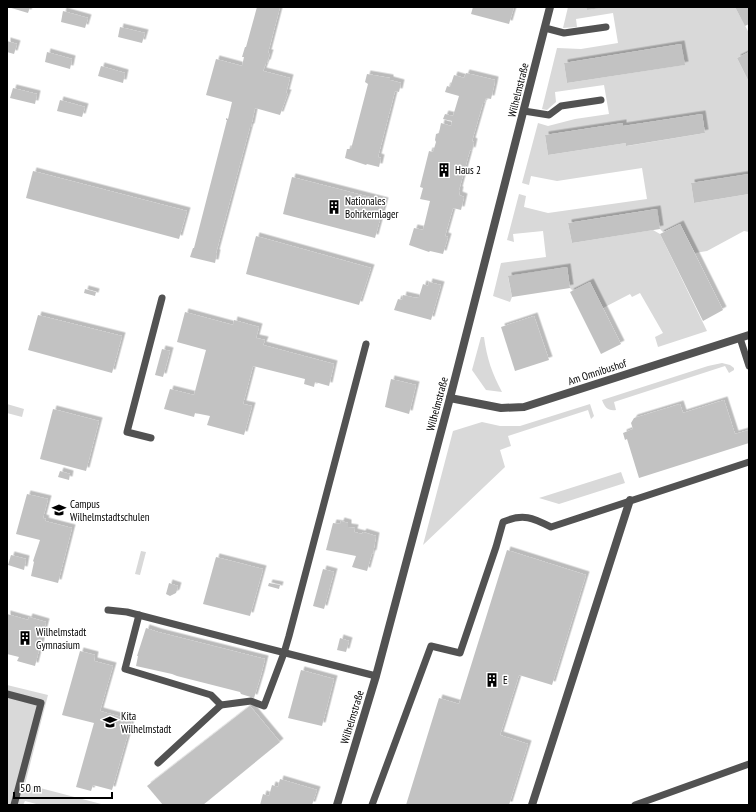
<svg xmlns="http://www.w3.org/2000/svg" width="756" height="812" font-family="'PT Sans Narrow',sans-serif">
<style>
.green{fill:#d9d9d9;fill-rule:evenodd}
.building{fill:#c2c2c2;filter:url(#shadow)}
.lines{fill:none;stroke-linecap:round;stroke-linejoin:round}
.service{stroke:#525252;stroke-width:7}
.minor{stroke:#525252;stroke-width:8}
.labels{text-anchor:middle;stroke-width:3;stroke-linejoin:round;paint-order:stroke}
.street-label{font-size:11px;fill:#000;stroke:#fff}
.poi-label{font-size:11px;fill:#000;stroke:#fff;text-anchor:start}
</style>
<defs>
<filter id="shadow"><feDropShadow dx="3.5" dy="-3.5" stdDeviation="0" flood-color="#0004"/></filter>
</defs>
<rect width="100%" height="100%" fill="#fff"/>
<g class="green">
<path d="M568,7H586L587,10L606,7H735L749,33V52L737,58L749,82V174L691,183L694,203L749,194V232L744,231L707,251L695,253L680,224L663,232L660,229L656,209L568,223L572,243L653,230L660,234L707,331L658,347L655,337L663,333L640,293L632,297L630,294L603,308L590,282L573,291L570,288L567,267L508,277L512,297L510,302L493,296L501,263L546,257L543,231L513,234L514,242L507,240L519,194L526,196L524,207L548,213L647,199L642,168L557,181L531,176L529,185L522,183L538,123L548,126L575,119L609,114L604,85L555,92L556,102L547,110L542,109L557,48L581,49L618,43L613,13L576,19L577,27L563,28ZM681,44L684,65L567,83L564,63ZM702,114L705,133L627,146L626,143L548,155L545,135L623,123V126Z"/>
<path d="M481,337H484C487,359 492,373 502,392L486,390L472,370Z"/>
<path d="M722,363L730,365L734,368V370L729,373L725,366L614,402L616,410C608,411 605,408 602,400L708,366Z"/>
<polygon points="7,404 24,409 22,417 7,413"/>
<polygon points="590,404 594,416 591,419 588,410 508,436 511,446 500,450 505,467 423,545 453,431 482,422 500,426 520,426"/>
<polygon points="621,472 625,483 559,504 539,498"/>
<polygon points="141,551 146,552 140,575 135,574"/>
<polygon points="7,685 48,695 25,784 105,805 40,805 25,801 23,805 7,805"/>
</g>
<g class="building">
<polygon points="8,7 30,7 28,13"/>
<polygon points="257,7 280,7 268,53 270,53 267,63 266,63 263,71 290,78 286,93 288,93 280,115 255,108 251,127 250,127 216,253 217,253 215,263 190,257 193,248 194,248 227,120 226,120 226,118 228,119 232,102 206,95 216,59 242,66 244,57 242,57 245,47 246,47"/>
<polygon points="473,7 514,7 509,24 471,14"/>
<polygon points="586,7 601,7 601,8 587,10"/>
<polygon points="735,7 749,7 749,24 745,26"/>
<polygon points="63,11 88,18 85,28 61,22"/>
<polygon points="120,27 145,33 142,43 118,37"/>
<polygon points="7,41 17,44 14,54 7,52"/>
<polygon points="681,44 685,65 567,83 564,63"/>
<polygon points="47,52 72,59 70,69 45,62"/>
<polygon points="749,52 749,82 737,58"/>
<polygon points="101,66 125,73 123,83 98,76"/>
<polygon points="466,73 495,80 494,86 491,99 486,98 484,103 483,103 472,141 474,142 472,151 470,150 459,190 460,190 459,195 464,197 461,210 453,208 445,236 448,237 443,254 430,251 429,252 409,245 414,228 423,230 430,201 420,199 423,188 420,187 429,151 433,152 436,142 435,140 436,134 439,133 441,123 451,126 452,121 443,119 445,114 453,116 459,96 445,92 447,86 450,87 454,75 464,78"/>
<polygon points="367,74 390,78 390,80 401,83 399,92 395,91 378,157 381,158 379,167 367,164 366,165 345,158 347,149 351,149 368,84 365,82"/>
<polygon points="13,88 37,94 35,104 10,98"/>
<polygon points="60,100 85,107 82,117 57,111"/>
<polygon points="702,114 705,133 626,146 626,143 548,155 545,135 623,123 623,126"/>
<polygon points="33,171 187,211 179,239 26,198"/>
<polygon points="749,174 749,194 694,203 691,183"/>
<polygon points="292,177 385,201 375,238 283,214"/>
<polygon points="657,209 660,229 572,243 568,223"/>
<polygon points="680,224 723,310 703,321 660,234"/>
<polygon points="256,236 371,268 359,305 246,274"/>
<polygon points="567,267 570,288 512,297 508,276"/>
<polygon points="429,282 441,285 431,320 394,310 398,299 402,300 403,295 416,298 419,297 423,284 428,286"/>
<polygon points="590,282 621,344 601,354 570,292"/>
<polygon points="85,289 96,292 95,296 84,293"/>
<polygon points="185,312 233,325 234,320 259,327 256,338 265,340 263,345 334,364 329,386 315,382 314,387 304,384 305,379 253,366 243,404 252,406 244,435 207,425 210,416 195,413 194,417 164,409 170,389 194,395 206,350 177,342"/>
<polygon points="38,315 122,336 112,373 28,350"/>
<polygon points="534,316 549,360 515,371 501,327"/>
<polygon points="162,349 170,351 163,377 155,375"/>
<polygon points="391,379 416,385 409,414 385,407"/>
<polygon points="724,400 735,434 749,430 749,443 639,478 627,439 625,440 623,433 633,429 631,423 634,418 680,404 683,413"/>
<polygon points="53,409 99,421 86,471 40,459"/>
<polygon points="60,471 70,474 69,480 58,477"/>
<polygon points="27,494 48,499 43,518 46,519 45,521 72,528 58,583 31,576 34,562 33,561 40,540 16,534"/>
<polygon points="341,521 348,523 348,527 355,528 354,532 362,534 363,532 376,536 373,554 372,553 367,571 352,567 356,556 326,550 333,523 340,524"/>
<polygon points="507,550 586,575 552,685 519,675 500,735 528,744 509,805 406,805 439,698 459,704"/>
<polygon points="11,555 26,559 24,570 8,565"/>
<polygon points="216,557 263,569 250,616 203,604"/>
<polygon points="323,569 334,572 324,609 313,606"/>
<polygon points="169,583 178,586 176,593 170,596 166,594"/>
<polygon points="269,583 280,585 279,589 268,586"/>
<polygon points="7,614 28,620 29,617 46,622 35,666 17,661 19,657 7,654"/>
<polygon points="146,628 158,632 265,659 261,675 254,698 241,694 240,692 177,676 172,674 136,666 138,656 137,656"/>
<polygon points="340,638 349,641 346,652 337,650"/>
<polygon points="80,651 95,655 94,661 113,666 100,711 132,720 112,790 93,785 91,791 76,787 94,723 62,715"/>
<polygon points="301,670 334,679 322,726 288,718"/>
<polygon points="250,706 280,742 203,805 163,805 147,786"/>
<polygon points="280,779 317,790 312,805 260,805 263,794 269,796 272,785 278,787"/>
</g>
<g class="lines">
<g class="service">
<polyline points="545,28 564,33 606,27"/>
<polyline points="524,111 549,115 561,106 601,100"/>
<polyline points="740,338 749,366"/>
<polyline points="151,438 127,432 162,298"/>
<polyline points="108,610 127,612 262,647 376,676"/>
<polyline points="139,615 125,669 211,695 221,705 158,763"/>
<polyline points="7,694 41,703 14,805"/>
<polyline points="221,705 251,701 264,706 284,653 289,636 366,344"/>
<path d="M372,805L431,646L460,653L496,547L503,522C523,513 533,518 551,527L749,462"/>
<polyline points="635,805 749,764"/>
</g>
<g class="minor">
<polyline points="450,398 501,408 524,407 749,335"/>
<polyline points="337,805 376,676 450,398 550,7"/>
<polyline points="532,805 630,500"/>
</g>
</g>
<defs>
<symbol id="building-bare" viewBox="-9 -9 18 18"><path d="M-4-6H4V6H1V3H-1V6H-4ZM-2.5-4.3h1.7v1.8h-1.7ZM.8-4.3h1.7v1.8H.8ZM-2.5-1h1.7V.8h-1.7ZM.8-1h1.7V.8H.8Z" fill="#000" stroke="#fff" stroke-width="2.5" paint-order="stroke"/></symbol>
<symbol id="school-bare" viewBox="-9 -9 18 18"><path d="M0-5L7-2L0 1L-7-2ZM-4 1L0 2.5L4 1V4Q0 6-4 4Z" fill="#000" stroke="#fff" stroke-width="2.5" paint-order="stroke"/></symbol>
</defs>
<g fill-rule="evenodd">
<use href="#building-bare" x="434" y="160" width="20" height="20"/>
<use href="#building-bare" x="324" y="197" width="20" height="20"/>
<use href="#school-bare" x="49" y="500" width="20" height="20"/>
<use href="#building-bare" x="15" y="628" width="20" height="20"/>
<use href="#building-bare" x="482" y="670" width="20" height="20"/>
<use href="#school-bare" x="100" y="712" width="20" height="20"/>
</g>
<g class="labels">
<g class="street-label">
<text transform="translate(518 90) rotate(-76)" y="4">Wilhelmstraße</text>
<text transform="translate(597 372) rotate(-18)" y="4">Am Omnibushof</text>
<text transform="translate(437 404) rotate(-75)" y="4">Wilhelmstraße</text>
<text transform="translate(352 717) rotate(-73)" y="4">Wilhelmstraße</text>
</g>
<g class="poi-label">
<text x="455" y="174">Haus 2</text>
<text x="345" y="205">Nationales<tspan x="345" dy="13">Bohrkernlager</tspan></text>
<text x="70" y="508">Campus<tspan x="70" dy="13">Wilhelmstadtschulen</tspan></text>
<text x="36" y="636">Wilhelmstadt<tspan x="36" dy="13">Gymnasium</tspan></text>
<text x="503" y="684">E</text>
<text x="121" y="720">Kita<tspan x="121" dy="13">Wilhelmstadt</tspan></text>
</g>
</g>
<rect width="756" height="812" fill="none" stroke="#000000" stroke-width="16"/>
<path d="M14 792v6h98v-6" fill="none" stroke="#000000" stroke-width="2"/>
<text x="20" y="792" font-size="12" fill="#000000" stroke="#ffffff" stroke-width="3" paint-order="stroke">50 m</text>
</svg>
